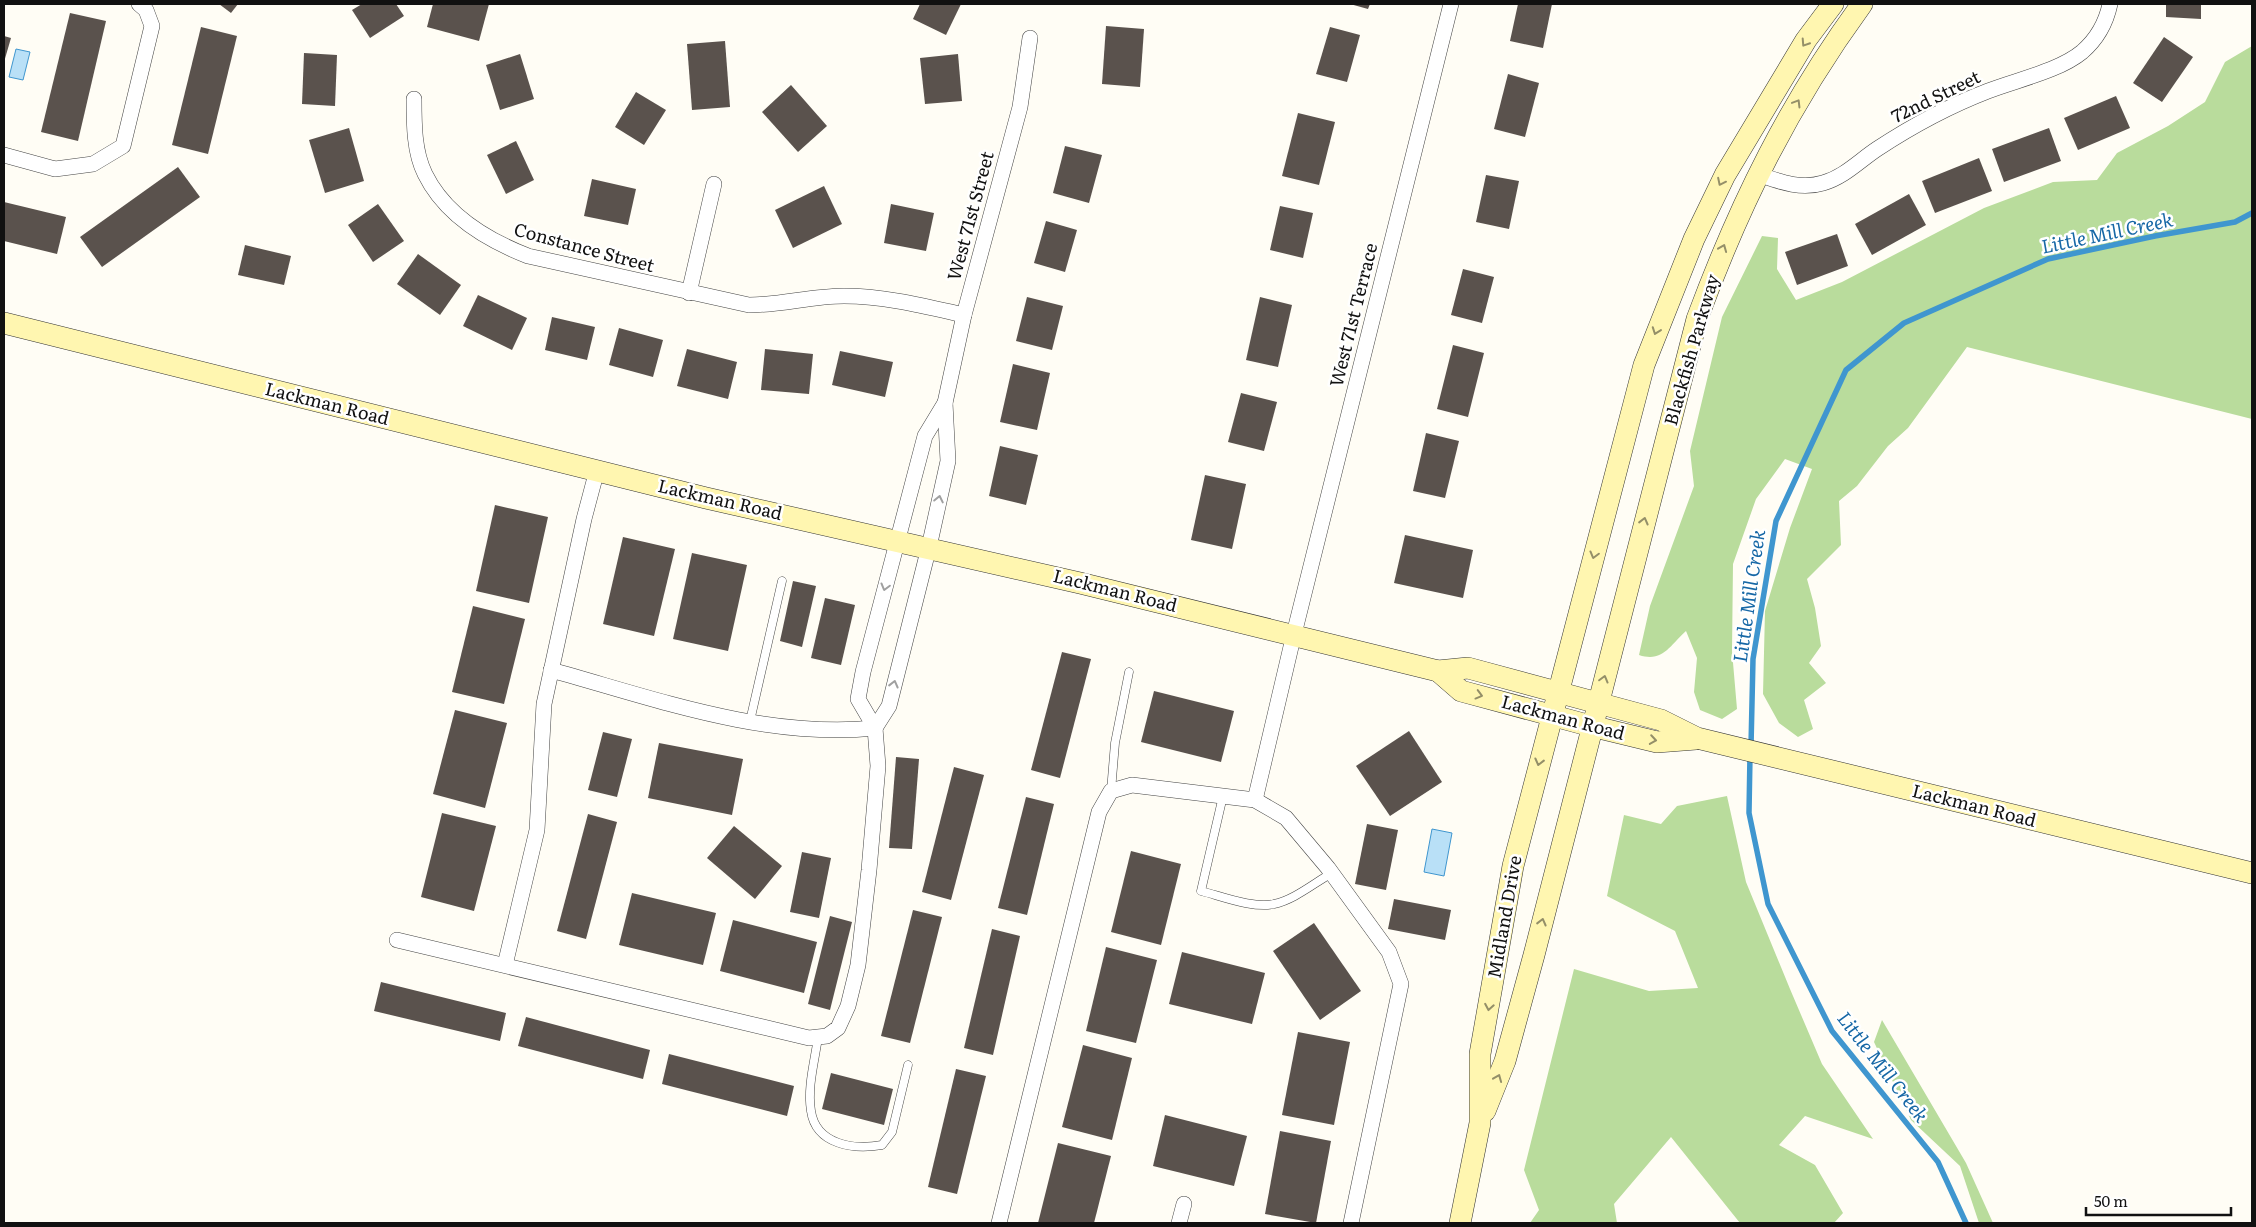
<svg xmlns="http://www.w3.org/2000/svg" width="2256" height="1227" font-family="Literata,serif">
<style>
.forest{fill:#b9dc9c}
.water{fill:#b9e0f7;stroke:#3f96cf}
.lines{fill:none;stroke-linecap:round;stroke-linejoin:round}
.stream{stroke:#3f96cf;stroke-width:5.5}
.building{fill:#5a524d}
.service-casing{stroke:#444;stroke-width:9}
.minor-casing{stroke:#444;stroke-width:16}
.secondary-casing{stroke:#333;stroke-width:22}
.service{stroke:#fff;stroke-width:8}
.minor{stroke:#fff;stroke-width:15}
.secondary{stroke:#fff6b0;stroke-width:21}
.oneway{stroke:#948f68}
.oneway2{stroke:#a0a0a0}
.labels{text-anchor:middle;stroke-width:5;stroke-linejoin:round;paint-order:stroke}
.street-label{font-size:18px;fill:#111;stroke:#fff}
.water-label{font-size:19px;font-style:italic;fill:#1768a6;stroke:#fff}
</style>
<rect width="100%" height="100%" fill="#fffdf5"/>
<g class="forest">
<path d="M2252,46V419L1967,347L1908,428L1888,446L1857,486L1839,501L1841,545L1807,579L1815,608L1821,646L1809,663L1826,683L1804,700L1813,729L1798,737L1779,723L1763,694L1765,611L1790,528L1812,469L1785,459L1756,499L1733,564L1732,651L1737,709L1722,719L1700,710L1694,692L1697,658L1686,631C1670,645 1663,663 1639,655L1650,606L1694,486L1690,451L1722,317L1762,236L1778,238L1777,269L1796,300L1842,282L1984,208L2053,182L2097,180L2117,153L2168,126L2205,102L2225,62Z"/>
<polygon points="1727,796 1746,882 1790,989 1822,1064 1873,1139 1805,1116 1779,1145 1815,1165 1843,1213 1834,1223 1740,1223 1671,1137 1614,1204 1617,1223 1530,1223 1539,1210 1524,1170 1574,969 1649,991 1698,988 1675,931 1607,896 1624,815 1661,824 1677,806"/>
<polygon points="1882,1020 1966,1163 1993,1223 1979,1223 1960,1166 1911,1120 1874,1042"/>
</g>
<g class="water">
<polygon points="16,49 30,52 23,80 9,77"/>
<polygon points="1432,829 1452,833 1444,876 1424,872"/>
</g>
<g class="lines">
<g class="stream">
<polyline points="1751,746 1753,659 1776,521 1846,370 1904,323 2048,259 2155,236 2235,222 2252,213"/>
<polyline points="1750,755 1749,813 1768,904 1832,1031 1938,1162 1966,1223"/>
</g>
</g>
<g class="building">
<polygon points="219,4 238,4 231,13"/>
<polygon points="362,4 396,4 404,16 370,38 352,10"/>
<polygon points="433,4 489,4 479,41 427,27"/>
<polygon points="920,4 961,4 946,35 913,19"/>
<polygon points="1350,4 1370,4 1368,9"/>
<polygon points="1518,4 1552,4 1543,48 1510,41"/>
<polygon points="2166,4 2201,4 2201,19 2166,17"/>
<polygon points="70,13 106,21 78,141 41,132"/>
<polygon points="1106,26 1144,29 1140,87 1102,84"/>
<polygon points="201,27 237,36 208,154 172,145"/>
<polygon points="1330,27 1360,35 1347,82 1316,74"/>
<polygon points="4,36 11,38 4,62"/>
<polygon points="2164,37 2193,57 2162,102 2133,83"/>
<polygon points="725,41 730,107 692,110 687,44"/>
<polygon points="304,53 337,55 335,106 302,104"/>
<polygon points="520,54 534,99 500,110 486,65"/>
<polygon points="958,54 962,101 925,104 920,58"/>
<polygon points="1508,74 1539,83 1525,137 1494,129"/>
<polygon points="791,85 827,126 798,152 762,112"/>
<polygon points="636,92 666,110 644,145 615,127"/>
<polygon points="2116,96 2130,128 2078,150 2064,118"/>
<polygon points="1298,113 1335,122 1319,185 1282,176"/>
<polygon points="349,128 364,181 325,193 309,140"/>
<polygon points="2049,128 2061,161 2004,182 1992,149"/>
<polygon points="516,141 534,180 506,194 487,155"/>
<polygon points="1065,146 1102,155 1089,203 1053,193"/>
<polygon points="1979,158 1992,191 1935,213 1922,181"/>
<polygon points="178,167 200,197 102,267 80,237"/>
<polygon points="1486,175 1519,181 1509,229 1476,222"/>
<polygon points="592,179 636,189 628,225 584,216"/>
<polygon points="824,186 842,224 793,248 775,210"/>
<polygon points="1909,194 1926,225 1872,255 1855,224"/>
<polygon points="4,202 66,217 57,254 4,241"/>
<polygon points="378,204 404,241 373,262 348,225"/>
<polygon points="891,204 934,213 926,251 884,243"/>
<polygon points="1280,206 1313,213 1303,258 1270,250"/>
<polygon points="1046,221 1077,230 1065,272 1034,263"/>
<polygon points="1837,234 1848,266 1797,285 1785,252"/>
<polygon points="245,245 291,256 284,285 238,275"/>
<polygon points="418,254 461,285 440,315 397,284"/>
<polygon points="1463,269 1494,277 1482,323 1451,315"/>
<polygon points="478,295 527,318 512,350 463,326"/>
<polygon points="1027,297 1063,306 1052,350 1016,341"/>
<polygon points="1260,297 1292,305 1278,367 1246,360"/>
<polygon points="552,317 595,327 587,360 545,350"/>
<polygon points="619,328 663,340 653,377 609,365"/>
<polygon points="1453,345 1484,353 1468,417 1437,409"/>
<polygon points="687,349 737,362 728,399 677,386"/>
<polygon points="765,349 813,354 809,394 761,390"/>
<polygon points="840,351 893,362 885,397 832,385"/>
<polygon points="1013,364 1050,373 1037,430 1000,422"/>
<polygon points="1241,393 1277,402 1264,451 1228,442"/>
<polygon points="1426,433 1459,441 1445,498 1413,491"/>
<polygon points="1000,446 1038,455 1026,505 989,496"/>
<polygon points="1205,475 1246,484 1232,549 1191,540"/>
<polygon points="495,505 548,517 529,603 476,591"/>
<polygon points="1405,535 1473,550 1463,598 1394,583"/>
<polygon points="623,537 675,549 654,636 603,624"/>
<polygon points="692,553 747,565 728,651 673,639"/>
<polygon points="793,581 816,586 802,647 780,641"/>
<polygon points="825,598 855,605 841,665 811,658"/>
<polygon points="473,606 525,619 504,704 452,692"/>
<polygon points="1062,652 1091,659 1060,778 1031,770"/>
<polygon points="1154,691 1234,711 1221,762 1141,742"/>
<polygon points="455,710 507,723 485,808 433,794"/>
<polygon points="1409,731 1442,782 1390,816 1356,766"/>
<polygon points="603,732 632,739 617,797 588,790"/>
<polygon points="659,743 743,759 732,815 648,798"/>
<polygon points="896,757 919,759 912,849 889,848"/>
<polygon points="954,767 984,775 951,900 922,892"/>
<polygon points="1026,797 1054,804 1027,915 998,908"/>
<polygon points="442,813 496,826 474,911 421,897"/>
<polygon points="588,814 617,822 586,939 557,931"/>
<polygon points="1367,824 1398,830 1386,890 1355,884"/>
<polygon points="734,826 782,866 755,899 707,858"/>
<polygon points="1131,851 1181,864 1161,945 1111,932"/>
<polygon points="802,852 831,858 819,918 790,912"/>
<polygon points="632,893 716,913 703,965 619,945"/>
<polygon points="1394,899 1451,910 1445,940 1388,929"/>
<polygon points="913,910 942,917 910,1043 881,1036"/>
<polygon points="830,916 852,922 830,1010 808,1004"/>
<polygon points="733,920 817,942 804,993 720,971"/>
<polygon points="1314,923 1361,991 1320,1020 1273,951"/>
<polygon points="992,929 1020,936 993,1055 964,1048"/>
<polygon points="1106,947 1157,960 1136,1043 1086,1031"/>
<polygon points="1182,952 1265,973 1252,1024 1169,1004"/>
<polygon points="381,982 506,1013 500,1041 374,1011"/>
<polygon points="526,1017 650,1050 643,1079 518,1046"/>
<polygon points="1298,1032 1350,1042 1334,1125 1282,1115"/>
<polygon points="1083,1045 1132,1058 1112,1140 1062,1127"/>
<polygon points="669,1054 794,1086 787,1116 662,1084"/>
<polygon points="956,1069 986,1076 957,1194 928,1187"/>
<polygon points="831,1073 893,1089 884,1125 822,1109"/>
<polygon points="1165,1115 1247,1136 1234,1186 1153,1166"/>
<polygon points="1280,1131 1331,1141 1316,1223 1265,1214"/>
<polygon points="1058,1143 1111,1156 1094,1223 1038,1223"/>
</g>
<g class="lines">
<defs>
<g id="service">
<polyline points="750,721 782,581"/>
<polyline points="1111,791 1115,743 1129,672"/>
<path d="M1223,796L1201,891C1221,896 1254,909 1274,904C1294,900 1314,883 1332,873"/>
<path d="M818,1037C815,1060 807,1087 811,1111C816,1145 854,1150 882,1145L892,1132L908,1065"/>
</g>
<g id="minor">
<path d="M414,99C414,124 414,152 425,174C445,215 487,240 528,256L749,305C781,305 812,296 844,296C885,296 924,306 964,315"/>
<polyline points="4,155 55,169 93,164 123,146 152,26 146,10 139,4"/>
<path d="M1757,174C1778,181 1800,190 1823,183C1844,177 1859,161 1877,149C1912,126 1949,106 1988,91C2016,80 2059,71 2082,52C2097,39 2106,23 2110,4"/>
<polyline points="689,293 714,184"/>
<path d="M551,670C656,699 764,739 875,728"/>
<polyline points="875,728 889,706 929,547 948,461 945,403 964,315 1020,107 1030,38"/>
<polyline points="1255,800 1294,634 1451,4"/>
<polyline points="397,940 809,1038 827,1036 838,1028 848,1006 858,965 869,870 878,766 875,728 858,699 863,672 925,436 945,403"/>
<polyline points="505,965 537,830 544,704 584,519 597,470"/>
<polyline points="999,1223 1099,812 1111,791 1132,785 1255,800 1286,818 1328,868 1389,952 1401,984 1351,1223"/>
<polyline points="1179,1223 1184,1204"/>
</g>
<g id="secondary">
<polyline points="4,323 706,498 1080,583 1438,671 1468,668 1661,720 1697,738 2252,873"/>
<polyline points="1438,671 1461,691 1591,726 1657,742 1696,739"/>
<path d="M1485,1111L1505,1061L1534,955L1697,319C1740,203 1789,104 1862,4"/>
<polyline points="1460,1223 1480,1123 1480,1054 1513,866 1644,365 1694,239 1725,175 1806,40 1833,4"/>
</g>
</defs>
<use href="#service" class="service-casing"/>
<use href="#minor" class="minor-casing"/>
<use href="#secondary" class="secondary-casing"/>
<use href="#service" class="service"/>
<use href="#minor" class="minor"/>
<use href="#secondary" class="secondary"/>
</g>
<defs><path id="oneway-chevron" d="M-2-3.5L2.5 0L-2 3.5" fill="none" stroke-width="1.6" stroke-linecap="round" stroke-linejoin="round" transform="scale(1.25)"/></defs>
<g class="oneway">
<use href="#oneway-chevron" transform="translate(1805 43) rotate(123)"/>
<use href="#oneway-chevron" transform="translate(1797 103) rotate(-59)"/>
<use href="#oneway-chevron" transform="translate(1721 182) rotate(116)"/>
<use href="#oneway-chevron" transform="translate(1723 248) rotate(-68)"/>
<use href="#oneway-chevron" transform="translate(1656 331) rotate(110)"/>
<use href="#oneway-chevron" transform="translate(1644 521) rotate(-76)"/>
<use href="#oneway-chevron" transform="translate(1594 555) rotate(105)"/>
<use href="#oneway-chevron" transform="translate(1604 679) rotate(-75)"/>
<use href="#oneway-chevron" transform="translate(1479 695) rotate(15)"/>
<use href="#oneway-chevron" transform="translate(1653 740) rotate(9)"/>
<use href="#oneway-chevron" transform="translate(1539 762) rotate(104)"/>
<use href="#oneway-chevron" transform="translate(1542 922) rotate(-76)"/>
<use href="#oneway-chevron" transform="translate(1489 1007) rotate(100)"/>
<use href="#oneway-chevron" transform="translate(1498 1078) rotate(-68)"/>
</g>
<g class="oneway2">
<use href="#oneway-chevron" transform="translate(939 499) rotate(-78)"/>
<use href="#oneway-chevron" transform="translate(885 587) rotate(105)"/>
<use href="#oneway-chevron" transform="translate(894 684) rotate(-76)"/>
</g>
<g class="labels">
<g class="street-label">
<text transform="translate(1936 97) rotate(-26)" y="6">72nd Street</text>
<text transform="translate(971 216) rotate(-75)" y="6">West 71st Street</text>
<text transform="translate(584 248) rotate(15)" y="6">Constance Street</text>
<text transform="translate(1354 315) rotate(-76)" y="6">West 71st Terrace</text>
<text transform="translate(1692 350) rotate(-74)" y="6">Blackfish Parkway</text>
<text transform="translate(327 404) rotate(14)" y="6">Lackman Road</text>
<text transform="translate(720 500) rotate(13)" y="6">Lackman Road</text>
<text transform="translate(1115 591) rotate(14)" y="6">Lackman Road</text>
<text transform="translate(1563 718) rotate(15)" y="6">Lackman Road</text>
<text transform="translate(1974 806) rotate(14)" y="6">Lackman Road</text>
<text transform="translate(1505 917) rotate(-80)" y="6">Midland Drive</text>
</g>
<g class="water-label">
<text transform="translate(2107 233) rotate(-12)" y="7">Little Mill Creek</text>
<text transform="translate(1749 596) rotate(-82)" y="7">Little Mill Creek</text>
<text transform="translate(1883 1067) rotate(52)" y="7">Little Mill Creek</text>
</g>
</g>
<rect width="2256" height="1227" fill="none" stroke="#111111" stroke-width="10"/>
<path d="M2086 1207v8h145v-8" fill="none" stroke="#111111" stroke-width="2.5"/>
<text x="2094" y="1207" font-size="15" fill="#111111" stroke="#ffffff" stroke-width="4" paint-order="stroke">50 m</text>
</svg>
